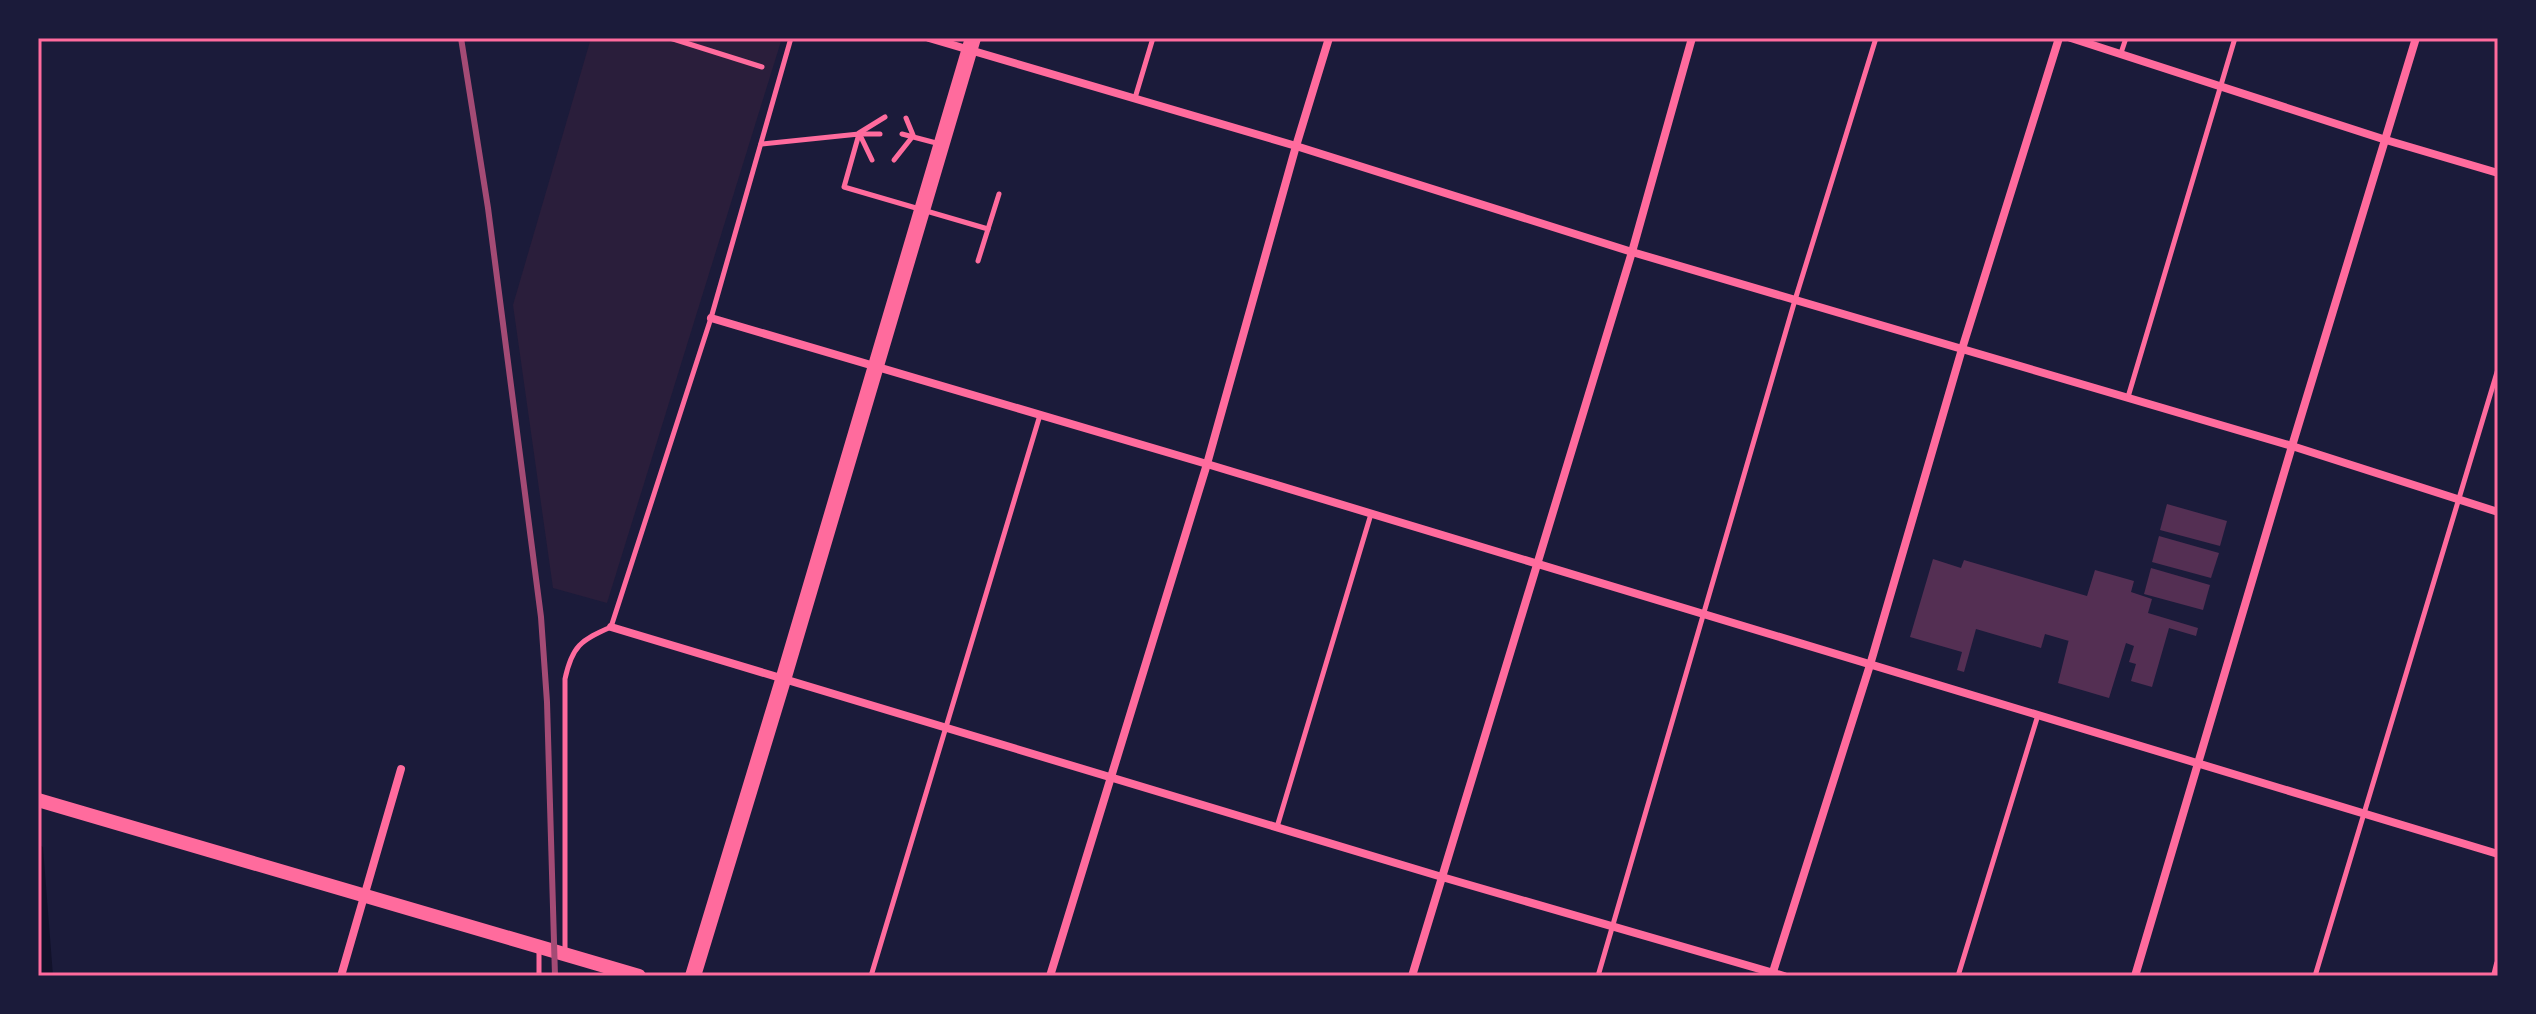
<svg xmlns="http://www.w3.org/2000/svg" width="2536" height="1014" font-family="Helvetica,sans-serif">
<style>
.green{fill:#2a1e3b}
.water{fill:#12122b}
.building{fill:#542f53}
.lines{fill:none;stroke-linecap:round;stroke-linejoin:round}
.service{stroke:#ff6b9d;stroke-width:5}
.minor{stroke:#ff6b9d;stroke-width:8}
.tertiary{stroke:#ff6b9d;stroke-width:14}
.primary{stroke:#ff6b9d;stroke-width:16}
.rail{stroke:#a44b75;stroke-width:6}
.neatline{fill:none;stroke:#ff6b9d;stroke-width:3}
</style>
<rect width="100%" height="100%" fill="#1b1b3a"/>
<polygon class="green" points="591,38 782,38 607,603 553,588 513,305"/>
<polygon class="water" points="38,844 43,847 53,976 38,976"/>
<g class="building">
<polygon points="2167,504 2227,521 2220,546 2160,530"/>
<polygon points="2159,536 2219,553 2211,578 2152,562"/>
<polygon points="1933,559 1961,568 1964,560 2087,596 2095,570 2134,581 2131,592 2152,599 2148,613 2198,628 2196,636 2169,628 2152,687 2131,681 2136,664 2129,662 2134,646 2126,643 2109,698 2058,683 2070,635 2069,641 2045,634 2041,648 1976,629 1964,672 1957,670 1962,652 1910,637"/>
<polygon points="2151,568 2210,585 2203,610 2144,594"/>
</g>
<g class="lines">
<g class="service">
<polyline points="670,38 762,67"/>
<polyline points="2121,53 2126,38"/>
<polyline points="1135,98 1153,38"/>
<polyline points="906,118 913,135"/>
<polyline points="859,133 885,117"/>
<polyline points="860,134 880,134"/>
<polyline points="902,134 940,144"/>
<polyline points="860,135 872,160"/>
<polyline points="761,144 859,134 844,187 988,229"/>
<polyline points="894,160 913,136"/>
<polyline points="978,261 999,194"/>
<polyline points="2128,397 2235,38"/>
<polyline points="1277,827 1371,514"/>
<path d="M565,951V679C572,646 581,640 611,627L711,318L791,38"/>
<polyline points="539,976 539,948"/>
<polyline points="871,976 1040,415"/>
<polyline points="1598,976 1795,300 1876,38"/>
<polyline points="1958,976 2038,715"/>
<polyline points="2315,976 2498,369"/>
</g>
<g class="minor">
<polyline points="929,38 1296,146 1632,252 2292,446 2498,512"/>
<polyline points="2071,38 2386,140 2498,173"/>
<polyline points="711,318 1207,464 2498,854"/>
<polyline points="611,627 1442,877 1784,976"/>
<polyline points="1772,975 1870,665 1962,349 2059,38"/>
<polyline points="341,976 401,769"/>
<polyline points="1050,976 1207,464 1296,146 1329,38"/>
<polyline points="1412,976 1632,252 1692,38"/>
<polyline points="2135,976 2292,446 2416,38"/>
<polyline points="2495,976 2498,964"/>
</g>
<polyline class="tertiary" points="38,800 639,976"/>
<polyline class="primary" points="693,976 783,680 973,38"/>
<polyline class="rail" points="461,38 488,208 541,617 547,702 555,976"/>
</g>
<rect width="2536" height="1014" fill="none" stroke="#1b1b3a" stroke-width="80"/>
<rect x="40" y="40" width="2456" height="934" class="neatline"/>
</svg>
